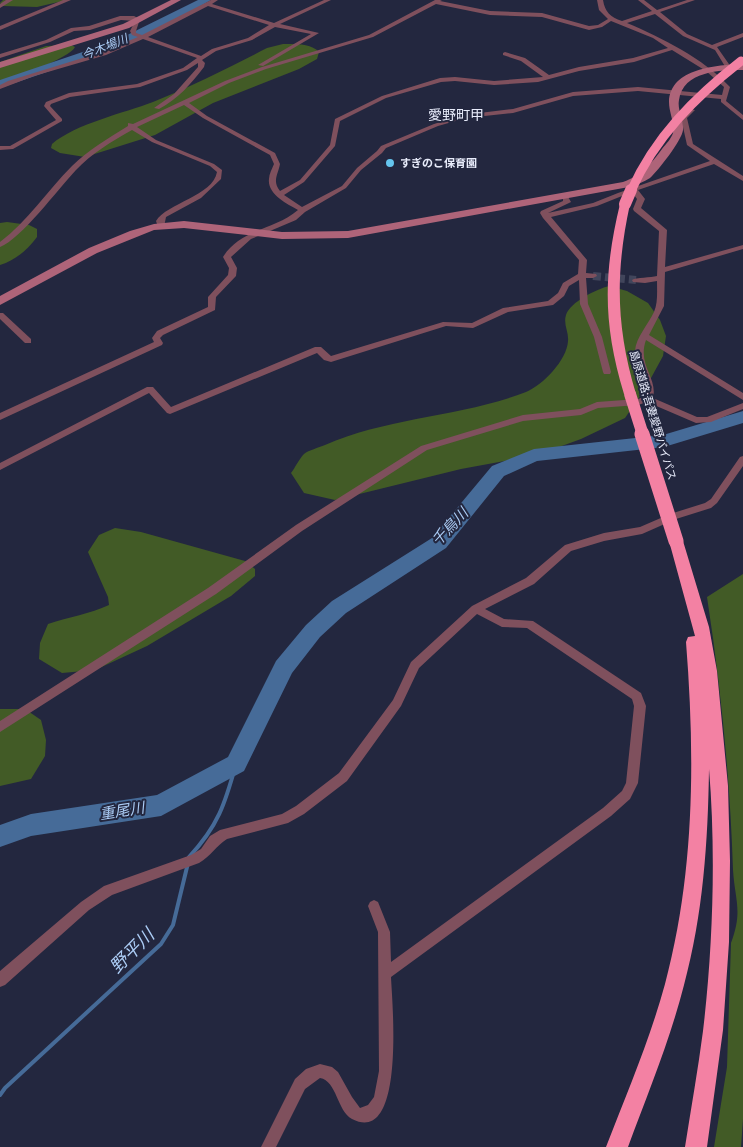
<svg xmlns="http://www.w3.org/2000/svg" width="743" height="1147" font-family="'Playfair Display','Noto Sans JP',serif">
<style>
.forest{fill:#425b26}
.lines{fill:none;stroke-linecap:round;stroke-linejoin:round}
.stream{stroke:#466b98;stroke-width:4}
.river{fill:#466b98;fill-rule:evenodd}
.street-tunnel{stroke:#41455b;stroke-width:8;stroke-dasharray:8 4;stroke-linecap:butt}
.street{fill:#7f505d;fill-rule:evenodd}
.secondary{fill:#ae6479;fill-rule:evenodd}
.highway{fill:#f381a3;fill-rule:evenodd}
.highway-bridge-far2{stroke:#f381a3;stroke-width:9}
.highway-bridge-far1{stroke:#f381a3;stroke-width:12}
.highway-bridge{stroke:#f381a3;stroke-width:15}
.poi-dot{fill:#65c5ee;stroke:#23273f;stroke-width:2}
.labels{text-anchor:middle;stroke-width:4;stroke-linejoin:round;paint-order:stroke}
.far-poi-label{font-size:11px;font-weight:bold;fill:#e8ecfb;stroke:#23273f;text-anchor:start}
.far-street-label{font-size:11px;fill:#e8ecfb;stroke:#23273f}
.far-water-label{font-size:12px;font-style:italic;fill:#accdf6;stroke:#23273f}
.far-quarter-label{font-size:14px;fill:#e8ecfb;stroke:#23273f}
.water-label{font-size:15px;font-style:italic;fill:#accdf6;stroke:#23273f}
.near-water-label{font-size:18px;font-style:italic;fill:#accdf6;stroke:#23273f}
</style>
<rect width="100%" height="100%" fill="#23273f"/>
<g class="forest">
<polygon points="3,0 67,0 37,7 3,6 0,3"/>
<path d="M283,44C294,44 311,43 319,52L317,59L299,69L213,103L155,135L85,157L60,153L51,148L52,144C75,124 124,113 153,102C192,86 230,67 267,48Z"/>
<path d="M71,45L75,47C70,58 14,78 0,84V62L46,46Z"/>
<path d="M7,222L29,225L37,229V237C27,250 16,260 0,265V223Z"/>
<path d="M609,286L627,291L648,303L660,320L666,336L663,356L645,389L625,418L581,439L537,455L461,469L335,500L304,493L291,473C295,468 299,459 304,454C309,450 318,448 325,445C388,417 461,417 526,392C543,385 567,360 568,341C569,332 563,324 566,315C570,302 597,289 609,286Z"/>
<path d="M115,528L141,532L245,561L255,569V576L231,596L147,646L95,670L62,673L39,659L40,643L48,624C69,617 90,614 109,605L108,597L88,552L99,535Z"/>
<path d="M743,574V1119L741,1147H714L727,1067L731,943C743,911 735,901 733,870C730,778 721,688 707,597Z"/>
<polygon points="0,709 25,709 41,720 46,740 45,756 31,779 0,786"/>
</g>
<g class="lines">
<g class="stream">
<path d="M189,857C218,826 225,804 236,764"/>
<polyline points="0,1095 5,1088 161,944 173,925 188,863"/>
</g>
<g class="river">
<polygon points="198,0 211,0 173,22 123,46 0,88 0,80 115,41"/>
<polygon points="743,411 743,423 664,447 537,461 504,476 446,548 346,613 320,637 292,673 244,771 161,816 31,836 0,847 0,825 31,814 157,795 228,757 276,661 306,625 332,601 432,538 492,466 534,449 663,435"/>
</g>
<polyline class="street-tunnel" points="593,276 636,280"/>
<g class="street">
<polygon points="6,0 13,0 0,8 0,4"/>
<polygon points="63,0 71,0 0,30 0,26"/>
<path d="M211,0H218L212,4L274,23L324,0H331L280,24L319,33L263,66L258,65L311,34L275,27L252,40L216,51L202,60L205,63L204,67C191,84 178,99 159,109L154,108L174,94L198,67V63L187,70L140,87L70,97L51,104L50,106L62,119V121L13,149L0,150V146H10L56,120L44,106L46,102L69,93L137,84L183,68L197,58L143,39L106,55L34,76L0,89V85L8,81L102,52L138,37L132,35L130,31L135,21L121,20L90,30L74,31L50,42L0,58V54L46,40L71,28L89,26L120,16H134L140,19L136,31V33L142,35ZM208,6L269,25L248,38L212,49L201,56L148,37Z"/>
<path d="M435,0H442L440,1L490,11L542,13L589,26L598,25L608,19L599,10L597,0H603C605,12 610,17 622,21L652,11L638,0H644L657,10L687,0H695L660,12L687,34L712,45L743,33V37L717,47L731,67L730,68H726L715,50L683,36L655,14L627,23C662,38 703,58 730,87L726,101L743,115V120L721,102V99L638,91L573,96L513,113L466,118L438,126L386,148L382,153L361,170L346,188L305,212L296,220L251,239L231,257L237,268L236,276L216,297L215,310L163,335L160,338L163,343L162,345L0,420V413L154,342L152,338L157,331L208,307V297L228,275L229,268L223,257C240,229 275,230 298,210C287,204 267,194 269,179C269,174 272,169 274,164L270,155L203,118L184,105L137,127L156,140L214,164L222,170L221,179L201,198L166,217L164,227H158L156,221C167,203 213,196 217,172L210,166L152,142L132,130C112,141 91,154 76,170C58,189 21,239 0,247V242C28,221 47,191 72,166C88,150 109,138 128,126V123L133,124L225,81L262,67L369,35ZM436,4L490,15L542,17L589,30L602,27L611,21L653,38L668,48L633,58L579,67L549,75L525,58L505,52L503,53V55L521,61L543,77L494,81L455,77L440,78L382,96L335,119L330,145L300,180L280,191C272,181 278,175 280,164L275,153L207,116L189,103L229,83L266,69L373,37ZM672,50L706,71L724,87L722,95L638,87L573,92L513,109L463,115L434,124L381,146L377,151L357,168L342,186L302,207L284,195L304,182L335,146L340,121L386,98L441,82L455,81L494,85L538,82L579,71L634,62Z"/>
<path d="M690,109L695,110L687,118L693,144L743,176V181L714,164L638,190L645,199L641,208L667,230L665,267L743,245V249L665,272L664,306L649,335L743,393V400L646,340C637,365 658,378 653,398L697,417H707L743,403V409L711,422L696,423L647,402L638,405L598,408L581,415L523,421L427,450L302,531L216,594L0,732V721L208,588L296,525L421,446L523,415L580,409L597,402L638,399L644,397C648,381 634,367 635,351C636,337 648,325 654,312C658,303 657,291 657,281L645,283L633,282L632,280C636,277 651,278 657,276L659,231L634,211L633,209L637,199L632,192L597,206L551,217L587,260L586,273L596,274L597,276L593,278H586L588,304L602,337L611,372L610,374H604L603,372L594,337L580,304L579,280L569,286L564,296L553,305L508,312L473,328L446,326L331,362L324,360L317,353L170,414L167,413L149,393L0,470V463L147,387H153L171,407L315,347H321L331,356L443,322L472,323L503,308L548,301L558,293L563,283L578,274L579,260L543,218L540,213L541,211L563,201V195H567L571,202L569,203L548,213L593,203L618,193L710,161L687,145L681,118Z"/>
<polygon points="0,313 3,313 31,339 31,343 25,343 0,319"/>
<path d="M743,456V466L717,503L711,508L676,519L642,534L604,541L571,551L534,584L485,609L504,619L533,621L641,693L646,706L638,783L630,799L611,816L391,977C392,1001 406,1147 352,1119C337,1111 337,1081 320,1078L305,1089L276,1147H261L295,1079L306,1069L320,1064L332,1067L338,1072L352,1097L360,1108L368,1105L374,1097L379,1071L378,932L368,906L370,902L374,900L378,902L390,932L391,962L603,808L622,791L626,783L634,706L632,699L527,628L502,627L477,614L419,668L401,706L347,781L304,814L288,823L227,839C216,846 211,856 199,863L112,895L89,910L5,985L0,987V971L81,902L104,886L191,855L201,849L210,836L220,830L282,814L296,806L339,773L393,700L411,662L472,606L526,578L565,545L604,533L640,527L670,514L705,503L711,499L740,457Z"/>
</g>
<g class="secondary">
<polygon points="171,0 181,0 129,28 0,68 0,62 123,24"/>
<path d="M743,64V70C720,70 683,71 679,100C677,110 684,120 683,130C682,140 658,171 650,178C644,182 636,185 629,187L348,238L282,239L184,228L154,230L97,253L0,305V296L89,248L130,231L154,224L184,221L282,232L348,231L623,182C642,175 650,165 662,149C666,144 671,139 673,133C675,123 669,113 669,102C670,68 717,65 743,64Z"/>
</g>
<g class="highway">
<path d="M625,201L630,204C615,273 616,327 636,394L630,398L624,394C603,325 603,274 620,204Z"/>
<path d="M676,536L681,537L683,541L709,627L717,671L728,786L730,861L729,942L723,1030L707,1147H685C691,1108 698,1070 703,1031C713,947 716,853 709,769C708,842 703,915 684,985C670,1040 648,1093 628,1147H606C627,1093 650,1039 665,984C695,872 695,756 686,642L688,637L695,636L669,541L671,537Z"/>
</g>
<path class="highway-bridge-far2" d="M631,191C655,137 695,97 741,61"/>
<g class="highway-bridge-far1">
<polyline points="625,204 631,190"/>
<polyline points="630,394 643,435"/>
</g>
<polyline class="highway-bridge" points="642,434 676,541"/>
</g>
<circle class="poi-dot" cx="390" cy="163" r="5"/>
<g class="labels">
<g class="far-poi-label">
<text x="400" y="167">すぎのこ保育園</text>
</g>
<g class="far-street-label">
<text transform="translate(653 415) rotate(73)" y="4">島原道路;吾妻愛野バイパス</text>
</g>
<g class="far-water-label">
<text transform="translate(105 47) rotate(-22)" y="4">今木場川</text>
</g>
<g class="far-quarter-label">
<text x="456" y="120">愛野町甲</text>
</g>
<g class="water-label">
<text transform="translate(450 527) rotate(-47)" y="5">千鳥川</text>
<text transform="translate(122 811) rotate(-9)" y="5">重尾川</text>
</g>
<g class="near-water-label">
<text transform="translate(132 951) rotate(-45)" y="6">野平川</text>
</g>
</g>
</svg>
